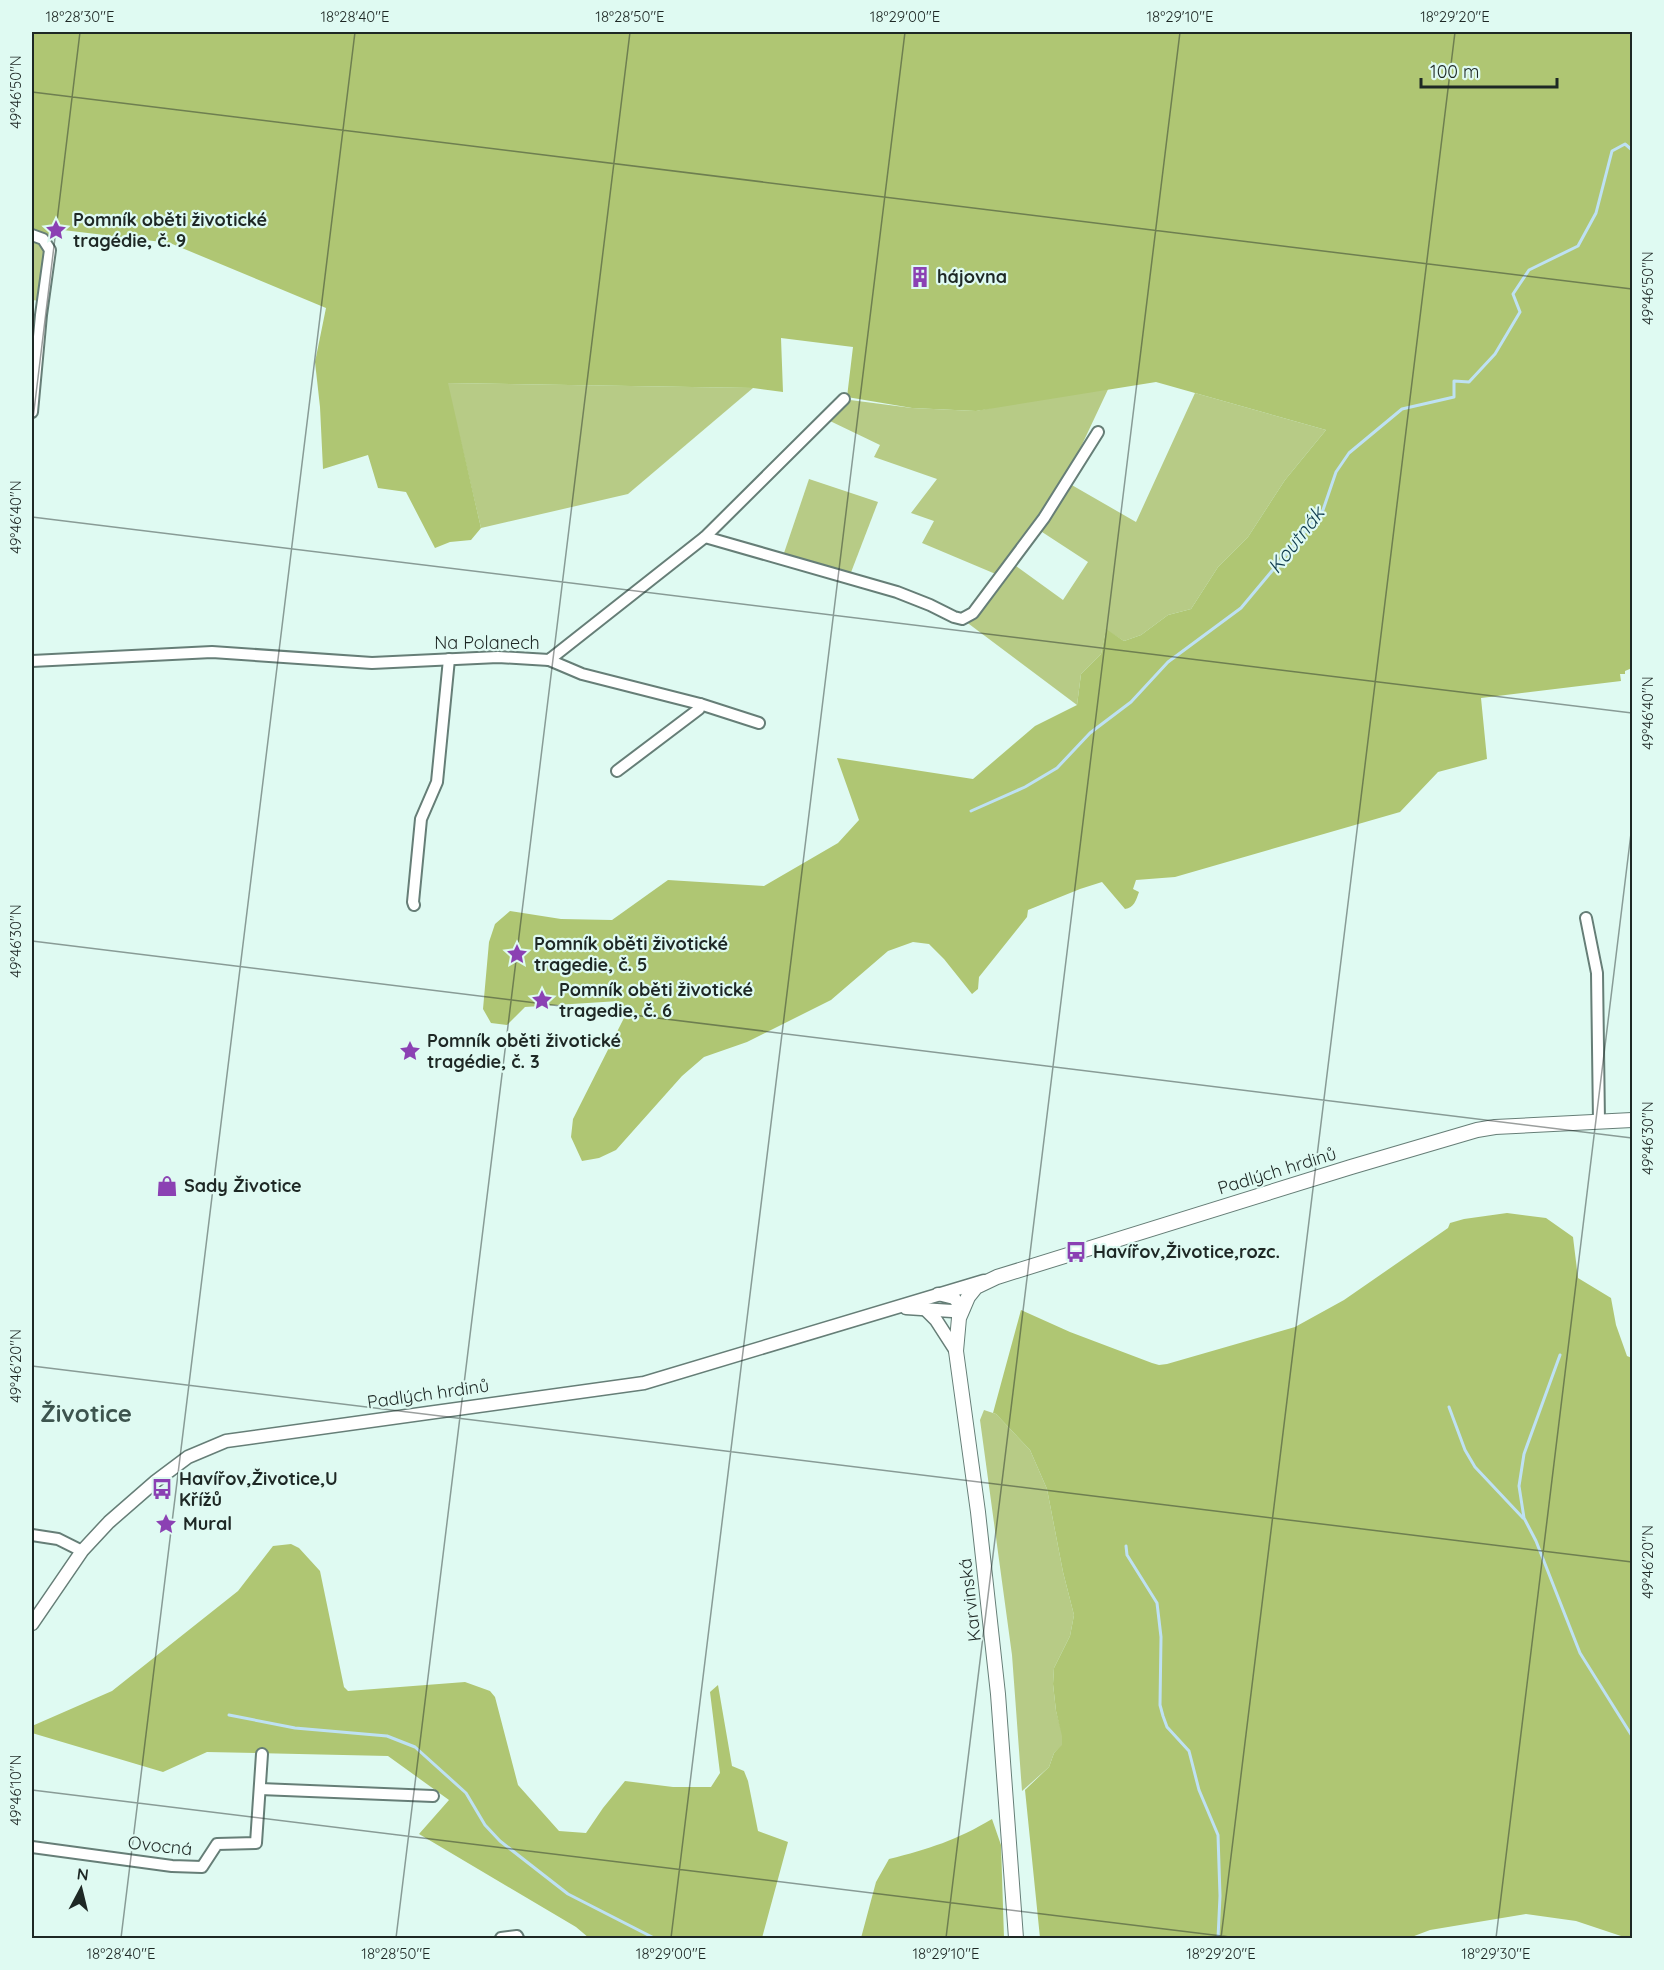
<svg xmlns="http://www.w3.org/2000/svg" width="1664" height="1970" font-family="Quicksand,sans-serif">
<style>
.green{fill:#b7cb86}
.forest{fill:#afc673}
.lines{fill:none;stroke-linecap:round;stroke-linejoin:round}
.stream{stroke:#bee1f3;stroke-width:3}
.minor-casing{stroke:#667e77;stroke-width:14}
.tertiary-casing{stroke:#667e77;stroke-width:15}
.secondary-casing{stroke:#667e77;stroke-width:16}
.minor{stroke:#fff;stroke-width:10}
.tertiary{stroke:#fff;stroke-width:12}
.secondary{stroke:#fff;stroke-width:14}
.ticks{fill:none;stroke:#1e2825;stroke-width:1.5;stroke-opacity:0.45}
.labels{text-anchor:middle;stroke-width:4.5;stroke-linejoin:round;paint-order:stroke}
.poi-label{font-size:18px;font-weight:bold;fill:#1e2825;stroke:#dffaf2;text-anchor:start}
.street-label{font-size:18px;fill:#1e2825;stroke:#dffaf2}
.water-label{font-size:20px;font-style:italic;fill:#0e3a4d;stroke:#dffaf2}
.district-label{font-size:24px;font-weight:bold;fill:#3d544e;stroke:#dffaf2}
.neatline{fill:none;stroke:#1e2825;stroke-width:2}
.ticks-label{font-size:15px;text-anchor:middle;fill:#1e2825}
</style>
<rect width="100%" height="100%" fill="#dffaf2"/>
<g class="green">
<polygon points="32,237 47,249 40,301 32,300"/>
<polygon points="447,383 753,388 628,494 481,528"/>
<polygon points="1111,383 1071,468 998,575 922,543 934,521 911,513 937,479 874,457 880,445 830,421 850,400 912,408 976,411"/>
<polygon points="1195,393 1326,430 1285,480 1248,537 1218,567 1191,609 1168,615 1141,635 1124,641 1106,630 1101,654 1081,674 1077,705 965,621 976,614 1016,566 1063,600 1088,562 1039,530 1070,484 1136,522"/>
<polygon points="809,479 878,502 850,575 783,556"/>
<polygon points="984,1410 996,1414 1030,1450 1047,1489 1063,1572 1074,1615 1070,1636 1054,1668 1053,1684 1056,1711 1063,1736 1062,1746 1054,1753 1049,1767 1022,1791 1012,1655 980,1420"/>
</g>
<g class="forest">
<path d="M32,32H1632V668L1625,671V674H1620L1621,681L1481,698L1487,759L1438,772L1400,812L1175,877L1136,880L1133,889L1139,892C1136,900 1134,908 1125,909L1102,882L1080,889L1028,910L1027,917L979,977L978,989L972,994L944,959L929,944L913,942L888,951L831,1000L747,1042L704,1057L682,1076L616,1150L599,1158L582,1161L571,1137L573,1119L625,1016L623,1006L619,1001L525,1007L507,1025L491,1023L483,1009L489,942L495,924L510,911L561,919L612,920L668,880L764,886L838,843L859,820L837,758L973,779L1035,726L1077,705L1081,674L1101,654L1106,629L1124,641L1141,635L1168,615L1191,609L1218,567L1248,537L1285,480L1326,430L1156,382L976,411L912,408L847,397L853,347L781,338L783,392L753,388L448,383L481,528L471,540L450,542L435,548L406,492L378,488L368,455L323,469L320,407L315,362L326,308L170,243L63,230L53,239L32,229Z"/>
<polygon points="1507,1213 1546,1218 1573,1237 1578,1278 1611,1298 1616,1325 1627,1356 1632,1358 1632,1938 1627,1938 1576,1921 1526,1914 1430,1930 1409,1938 1040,1938 1025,1790 1049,1767 1054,1753 1062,1745 1062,1736 1056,1711 1053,1684 1054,1668 1070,1636 1074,1615 1063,1572 1047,1489 1030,1450 996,1414 993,1413 1021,1310 1070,1332 1152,1363 1159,1365 1167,1364 1295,1327 1344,1300 1448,1228 1450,1223 1464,1219"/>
<polygon points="291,1544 299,1548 320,1571 344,1687 348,1691 465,1682 490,1691 495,1697 518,1785 559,1831 586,1833 603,1808 625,1781 673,1787 711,1787 720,1773 710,1692 718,1685 732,1766 744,1771 748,1781 758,1831 788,1842 762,1938 589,1938 576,1927 419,1834 449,1800 388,1756 207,1752 163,1772 32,1733 32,1726 112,1691 238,1591 273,1546"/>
<path d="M992,1819L1001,1845L1004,1938H861L876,1882L889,1859C929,1849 957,1840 992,1819Z"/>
</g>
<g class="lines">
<g class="stream">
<polyline points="971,811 1025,787 1057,768 1090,733 1131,702 1168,662 1241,608 1323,510 1336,472 1349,453 1402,409 1454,397 1454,381 1469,382 1495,354 1520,312 1513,294 1529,270 1578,246 1596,213 1612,151 1625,144 1632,150"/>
<polyline points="1560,1355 1524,1454 1519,1486 1524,1518 1536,1541 1580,1653 1632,1736"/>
<polyline points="1449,1407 1465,1450 1475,1467 1523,1518"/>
<polyline points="1126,1546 1127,1555 1157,1603 1161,1637 1160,1705 1163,1716 1167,1727 1189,1751 1199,1790 1218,1835 1220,1896 1218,1938"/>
<polyline points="229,1715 295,1728 387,1736 415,1747 466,1793 485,1825 500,1841 568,1894 654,1938"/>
</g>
<defs>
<g id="minor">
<polyline points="32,235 43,239 50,250 41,315 32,412"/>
<polyline points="705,537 897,592 930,605 954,617 962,619 973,613 1044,518 1098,432"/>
<polyline points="549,660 582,674 700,704 759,723"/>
<polyline points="32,661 212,652 372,663 498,657 549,660 705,537 844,399"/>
<polyline points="617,771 699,709 700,704"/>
<polyline points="414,905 413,902 421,819 437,782 449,659"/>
<polyline points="1586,918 1597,973 1599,1122"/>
<polyline points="32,1535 58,1539 82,1551"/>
<polyline points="260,1789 433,1796"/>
<polyline points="32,1847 172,1866 202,1867 217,1844 256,1843 262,1754"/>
<polyline points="501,1938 517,1936 518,1938"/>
</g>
<g id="tertiary">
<polyline points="906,1308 952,1311 963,1309 954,1298 938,1294"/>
<polyline points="924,1308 936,1320 956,1351"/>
<polyline points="32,1624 82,1551 109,1522 156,1481 188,1457 226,1441 644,1383 984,1281"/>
</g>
<polyline id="secondary" points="1016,1938 998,1694 978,1512 956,1351 959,1318 968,1297 976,1287 997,1277 1351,1167 1477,1130 1495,1127 1632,1120"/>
</defs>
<use href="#minor" class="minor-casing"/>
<use href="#tertiary" class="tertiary-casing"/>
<use href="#secondary" class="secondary-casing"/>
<use href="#minor" class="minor"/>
<use href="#tertiary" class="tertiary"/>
<use href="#secondary" class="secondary"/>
</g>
<path class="ticks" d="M32,92L1632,289M32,427L80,32M32,517L1632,713M32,941L1632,1138M32,1366L1632,1562M32,1790L1238,1938M121,1938L355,32M396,1938L630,32M671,1938L905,32M946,1938L1180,32M1221,1938L1455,32M1496,1938L1632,825"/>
<defs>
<symbol id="sight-bare" viewBox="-9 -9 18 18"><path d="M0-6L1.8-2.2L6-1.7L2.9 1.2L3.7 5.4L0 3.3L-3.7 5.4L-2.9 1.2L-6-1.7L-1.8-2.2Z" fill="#8b41b3" stroke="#dffaf2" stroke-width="2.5" paint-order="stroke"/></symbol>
<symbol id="building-bare" viewBox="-9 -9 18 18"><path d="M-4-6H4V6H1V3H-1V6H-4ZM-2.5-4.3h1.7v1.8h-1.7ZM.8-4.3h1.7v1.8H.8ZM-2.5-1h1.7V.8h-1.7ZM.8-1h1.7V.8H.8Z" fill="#8b41b3" stroke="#dffaf2" stroke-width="2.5" paint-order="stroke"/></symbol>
<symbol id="shop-bare" viewBox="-9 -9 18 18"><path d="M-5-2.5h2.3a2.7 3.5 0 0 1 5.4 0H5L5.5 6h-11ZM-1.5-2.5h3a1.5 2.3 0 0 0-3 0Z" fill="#8b41b3" stroke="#dffaf2" stroke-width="2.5" paint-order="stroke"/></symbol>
<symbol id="bus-bare" viewBox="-9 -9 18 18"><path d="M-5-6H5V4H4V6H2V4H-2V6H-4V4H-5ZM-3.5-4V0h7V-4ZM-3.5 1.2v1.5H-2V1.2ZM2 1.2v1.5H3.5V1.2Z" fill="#8b41b3" stroke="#dffaf2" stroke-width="2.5" paint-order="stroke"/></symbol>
</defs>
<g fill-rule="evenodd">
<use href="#sight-bare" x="41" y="215" width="30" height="30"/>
<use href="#building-bare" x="905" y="262" width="30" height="30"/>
<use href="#sight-bare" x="502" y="939" width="30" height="30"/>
<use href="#sight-bare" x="527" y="985" width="30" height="30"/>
<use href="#sight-bare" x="395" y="1036" width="30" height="30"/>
<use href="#shop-bare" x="152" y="1171" width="30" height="30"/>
<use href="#bus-bare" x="1061" y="1237" width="30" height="30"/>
<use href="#bus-bare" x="147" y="1474" width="30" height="30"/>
<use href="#sight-bare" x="151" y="1509" width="30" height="30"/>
</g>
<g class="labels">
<g class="poi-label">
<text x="73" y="226">Pomník oběti životické<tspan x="73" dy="21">tragédie, č. 9</tspan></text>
<text x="937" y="283">hájovna</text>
<text x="534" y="950">Pomník oběti životické<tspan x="534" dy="21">tragedie, č. 5</tspan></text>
<text x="559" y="996">Pomník oběti životické<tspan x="559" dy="21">tragedie, č. 6</tspan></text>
<text x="427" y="1047">Pomník oběti životické<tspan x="427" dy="21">tragédie, č. 3</tspan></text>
<text x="184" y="1192">Sady Životice</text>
<text x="1093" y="1258">Havířov,Životice,rozc.</text>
<text x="179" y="1485">Havířov,Životice,U<tspan x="179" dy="21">Křížů</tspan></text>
<text x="183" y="1530">Mural</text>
</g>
<g class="street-label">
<text x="487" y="649">Na Polanech</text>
<text transform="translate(1277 1171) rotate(-17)" y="6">Padlých hrdinů</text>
<text transform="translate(428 1394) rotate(-8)" y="6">Padlých hrdinů</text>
<text transform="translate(970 1600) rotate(-97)" y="6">Karvinská</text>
<text transform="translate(160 1846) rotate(6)" y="6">Ovocná</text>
</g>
<g class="water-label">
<text transform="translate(1296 540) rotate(-52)" y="7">Koutnák</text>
</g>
<g class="district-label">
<text x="86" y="1422">Životice</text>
</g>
</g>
<rect width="1664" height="1970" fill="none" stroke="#dffaf2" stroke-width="66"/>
<g transform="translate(81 1889) rotate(7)" stroke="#dffaf2" stroke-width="4.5" paint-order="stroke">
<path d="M0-4.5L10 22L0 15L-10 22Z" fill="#1e2825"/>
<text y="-9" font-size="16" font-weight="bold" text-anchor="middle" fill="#1e2825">N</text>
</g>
<path d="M1421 78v9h136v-9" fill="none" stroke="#1e2825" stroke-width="3"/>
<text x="1430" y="78" font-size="18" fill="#1e2825" stroke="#dffaf2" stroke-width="4.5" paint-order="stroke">100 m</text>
<rect x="33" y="33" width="1598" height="1904" class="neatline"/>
<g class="ticks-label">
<text x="80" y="22">18°28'30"E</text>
<text x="355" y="22">18°28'40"E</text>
<text x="630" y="22">18°28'50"E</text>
<text x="905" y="22">18°29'00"E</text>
<text x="1180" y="22">18°29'10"E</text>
<text x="1455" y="22">18°29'20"E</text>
<text transform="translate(16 92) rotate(-90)" y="5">49°46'50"N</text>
<text transform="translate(1648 288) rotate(-90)" y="5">49°46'50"N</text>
<text transform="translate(16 517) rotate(-90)" y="5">49°46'40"N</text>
<text transform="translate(1648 713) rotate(-90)" y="5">49°46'40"N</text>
<text transform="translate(16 941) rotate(-90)" y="5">49°46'30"N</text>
<text transform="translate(1648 1138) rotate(-90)" y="5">49°46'30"N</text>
<text transform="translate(16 1366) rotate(-90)" y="5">49°46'20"N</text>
<text transform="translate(1648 1562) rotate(-90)" y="5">49°46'20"N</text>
<text transform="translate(16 1790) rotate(-90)" y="5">49°46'10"N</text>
<text x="121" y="1959">18°28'40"E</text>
<text x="396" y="1959">18°28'50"E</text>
<text x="671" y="1959">18°29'00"E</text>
<text x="946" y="1959">18°29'10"E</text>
<text x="1221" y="1959">18°29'20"E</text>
<text x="1496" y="1959">18°29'30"E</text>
</g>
</svg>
